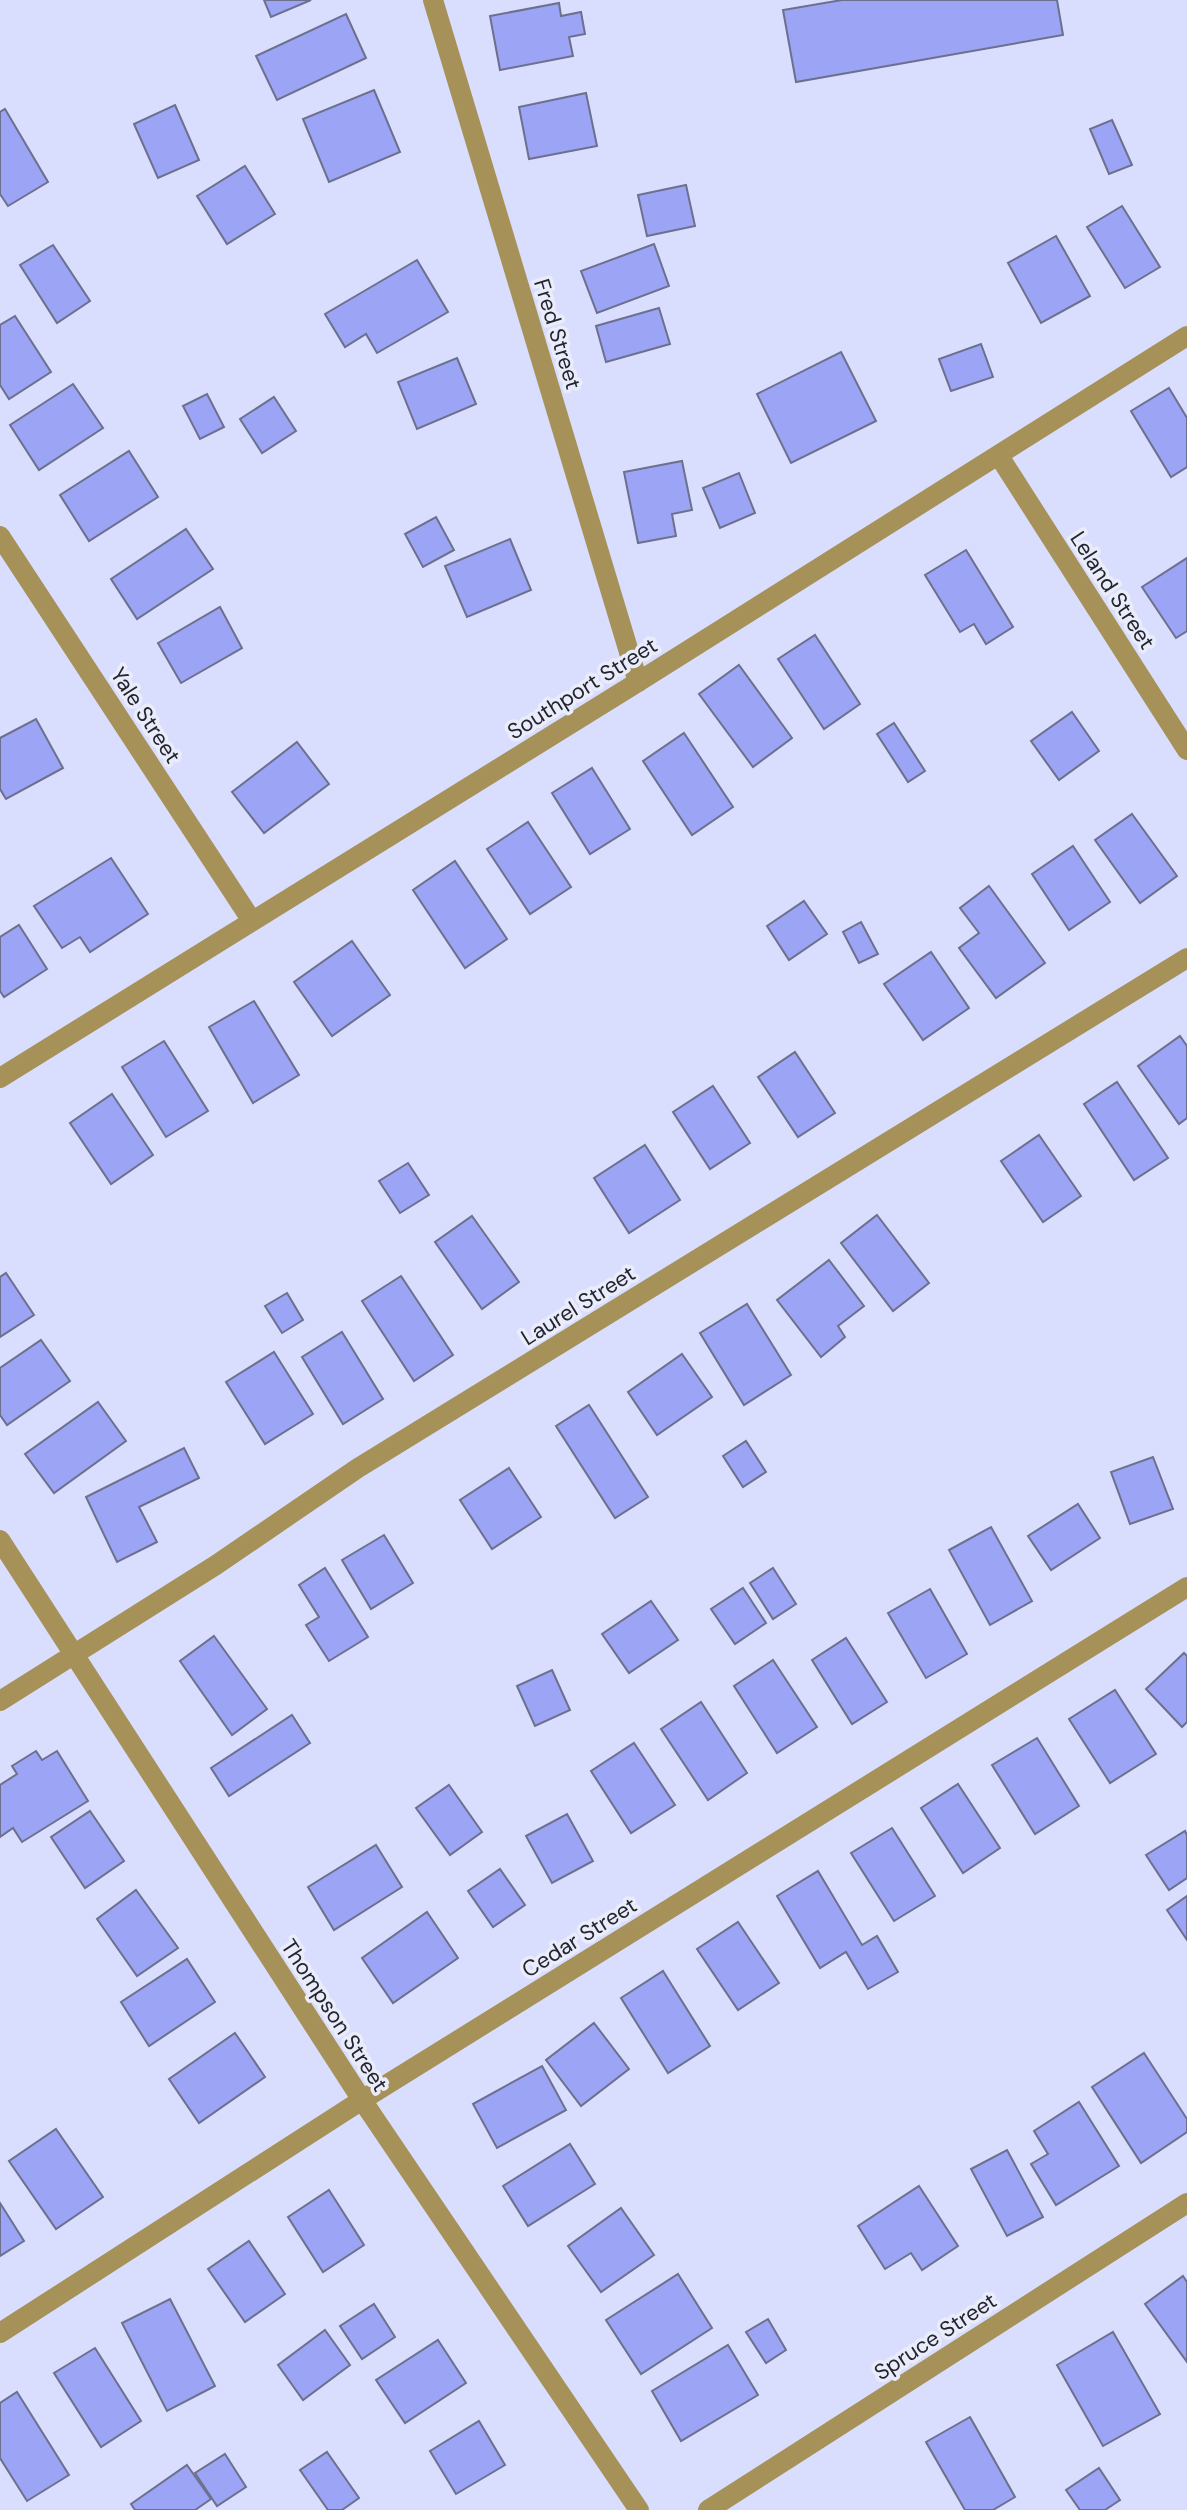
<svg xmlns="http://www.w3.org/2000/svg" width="1187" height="2510" font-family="'DM Sans',sans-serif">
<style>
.building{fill:#9ca4f5;stroke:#6c708d;stroke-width:2}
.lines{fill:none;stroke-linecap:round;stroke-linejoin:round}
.street{stroke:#a69158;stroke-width:20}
.labels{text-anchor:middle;stroke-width:7;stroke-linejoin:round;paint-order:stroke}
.street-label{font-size:22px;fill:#222430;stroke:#eaecfa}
</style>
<rect width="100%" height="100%" fill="#d9deff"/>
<g class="building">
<polygon points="264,0 311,0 271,17"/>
<polygon points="842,0 1057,0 1063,35 796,82 783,10"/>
<polygon points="559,3 561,16 581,12 585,34 569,37 573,56 500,70 490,16"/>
<polygon points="346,14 366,58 277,100 256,56"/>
<polygon points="374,90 400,152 329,182 303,119"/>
<polygon points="586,93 597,146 529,159 519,107"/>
<polygon points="175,105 199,160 158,178 134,124"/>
<polygon points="5,109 48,182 8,206 0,194 0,112"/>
<polygon points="1112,120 1132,165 1109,174 1090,129"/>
<polygon points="245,166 275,214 227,244 197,196"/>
<polygon points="686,185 695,226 647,236 638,195"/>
<polygon points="1122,206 1160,267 1125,288 1087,227"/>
<polygon points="1056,236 1090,296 1041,323 1008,263"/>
<polygon points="654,244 669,286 597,313 581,271"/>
<polygon points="53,245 90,301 57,323 20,265"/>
<polygon points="417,260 448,312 377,353 366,334 345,347 325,314"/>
<polygon points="659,308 670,344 606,362 596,326"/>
<polygon points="15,316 51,372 9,399 0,385 0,325"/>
<polygon points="981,344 993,377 951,391 939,359"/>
<polygon points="841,352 876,421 791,463 757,394"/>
<polygon points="457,358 476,404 417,429 398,382"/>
<polygon points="73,384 103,428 39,470 10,425"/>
<polygon points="1169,388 1187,418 1187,467 1171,477 1131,411"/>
<polygon points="207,394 224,427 200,439 183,406"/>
<polygon points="274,397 296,431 262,453 240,419"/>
<polygon points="129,451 158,497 89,541 60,495"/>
<polygon points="682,461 692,510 672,514 676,536 638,543 624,472"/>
<polygon points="739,473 755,513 720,528 703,488"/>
<polygon points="436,517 454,550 423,567 405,534"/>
<polygon points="186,529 213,569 137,619 111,579"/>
<polygon points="510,539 531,590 467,617 445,566"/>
<polygon points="966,550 1013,627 986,644 974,624 960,632 925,575"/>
<polygon points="1187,558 1187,631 1176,638 1142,587"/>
<polygon points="220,607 242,648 181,683 158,643"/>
<polygon points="815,635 860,704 824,729 778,659"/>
<polygon points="739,665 792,738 753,767 699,694"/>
<polygon points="1072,712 1099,751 1059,780 1031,741"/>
<polygon points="36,719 63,768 6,799 0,789 0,738"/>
<polygon points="894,723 925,771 908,782 877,734"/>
<polygon points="684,733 733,807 692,835 643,761"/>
<polygon points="297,742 329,784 264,833 232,792"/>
<polygon points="592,768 630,829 590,854 552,793"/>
<polygon points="1132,814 1177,876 1140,903 1095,840"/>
<polygon points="528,822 571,887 530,914 487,849"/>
<polygon points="1073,846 1110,902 1069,930 1032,874"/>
<polygon points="111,858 148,914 90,952 80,937 62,948 34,906"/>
<polygon points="455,861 507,939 465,968 413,890"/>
<polygon points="989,886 1045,963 996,998 959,948 979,933 960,908"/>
<polygon points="804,901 827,934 789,960 767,926"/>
<polygon points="861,922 878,954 859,963 843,932"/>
<polygon points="19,925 47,969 4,997 0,991 0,937"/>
<polygon points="352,941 390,995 332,1036 294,982"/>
<polygon points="931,952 969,1008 923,1040 884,984"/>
<polygon points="254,1001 299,1075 253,1103 209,1027"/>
<polygon points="1180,1036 1187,1046 1187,1118 1179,1124 1138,1066"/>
<polygon points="164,1041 208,1111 166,1137 122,1067"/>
<polygon points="795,1052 835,1113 798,1137 758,1077"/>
<polygon points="1117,1082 1168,1158 1134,1180 1084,1104"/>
<polygon points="713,1086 750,1143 710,1169 673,1112"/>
<polygon points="112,1094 153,1155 111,1184 70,1123"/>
<polygon points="1039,1135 1081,1196 1043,1222 1001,1161"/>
<polygon points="645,1145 680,1200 629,1233 594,1178"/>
<polygon points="408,1163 429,1195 400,1213 379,1181"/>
<polygon points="877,1215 929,1283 893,1311 841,1243"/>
<polygon points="472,1216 519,1282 482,1309 435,1242"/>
<polygon points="829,1260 864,1306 838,1326 845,1337 821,1357 777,1300"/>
<polygon points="6,1273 34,1315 0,1337 0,1277"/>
<polygon points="401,1276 453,1355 414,1381 362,1301"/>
<polygon points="287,1293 303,1320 282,1333 265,1306"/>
<polygon points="747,1304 791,1375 744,1405 700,1333"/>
<polygon points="342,1332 383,1399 343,1424 302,1357"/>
<polygon points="41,1340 70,1381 7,1425 0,1415 0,1368"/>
<polygon points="274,1352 313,1414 265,1444 226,1382"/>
<polygon points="682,1354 712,1397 657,1435 628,1392"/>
<polygon points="98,1402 126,1441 54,1493 25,1454"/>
<polygon points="589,1405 648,1497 615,1518 556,1426"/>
<polygon points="746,1441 766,1472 743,1487 723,1456"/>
<polygon points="184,1448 199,1478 139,1507 157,1542 117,1562 86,1497"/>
<polygon points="1153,1457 1173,1509 1130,1524 1111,1472"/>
<polygon points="509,1468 541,1517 492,1549 460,1500"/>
<polygon points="1078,1504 1100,1538 1051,1570 1028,1536"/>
<polygon points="991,1527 1032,1601 990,1625 949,1550"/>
<polygon points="384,1535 413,1583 371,1609 342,1560"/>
<polygon points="325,1568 368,1637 329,1661 306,1625 319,1617 299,1585"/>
<polygon points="773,1568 796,1604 773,1619 750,1583"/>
<polygon points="743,1588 766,1623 735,1644 711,1609"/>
<polygon points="930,1589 967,1654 926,1678 888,1613"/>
<polygon points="651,1601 678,1640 629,1673 602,1634"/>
<polygon points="214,1636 267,1709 232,1735 180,1661"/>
<polygon points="846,1638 887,1702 852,1724 812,1660"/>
<polygon points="1184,1653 1187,1656 1187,1722 1182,1727 1146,1689"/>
<polygon points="773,1660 817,1727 777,1753 734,1686"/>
<polygon points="552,1670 570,1710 535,1726 517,1686"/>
<polygon points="1115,1690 1156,1754 1110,1783 1069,1719"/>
<polygon points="701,1702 747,1773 708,1800 661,1729"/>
<polygon points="292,1715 310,1743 229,1796 211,1768"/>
<polygon points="1037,1738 1079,1806 1035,1834 992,1765"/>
<polygon points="634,1743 675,1805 631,1833 591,1771"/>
<polygon points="36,1751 42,1760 57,1751 88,1801 22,1842 13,1828 0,1837 0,1785 17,1774 12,1766"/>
<polygon points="958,1784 1000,1848 963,1873 921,1808"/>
<polygon points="449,1785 482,1832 450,1855 416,1808"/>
<polygon points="90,1811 124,1861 85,1888 51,1837"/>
<polygon points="567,1814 593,1861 552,1883 526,1836"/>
<polygon points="892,1828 935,1896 894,1921 851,1853"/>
<polygon points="1185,1831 1187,1835 1187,1878 1169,1890 1146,1855"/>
<polygon points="376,1845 402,1887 334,1930 308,1887"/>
<polygon points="500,1869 525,1905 493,1927 468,1891"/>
<polygon points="818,1871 862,1945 877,1936 898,1972 868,1989 846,1952 820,1968 777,1896"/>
<polygon points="136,1890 178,1948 137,1976 97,1919"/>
<polygon points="1187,1896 1187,1940 1167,1910"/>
<polygon points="427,1912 458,1958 393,2003 362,1958"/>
<polygon points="738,1922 779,1983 738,2010 697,1949"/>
<polygon points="187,1959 215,2002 149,2046 121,2002"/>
<polygon points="663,1971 710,2046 668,2073 621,1998"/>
<polygon points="594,2023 629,2069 581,2106 546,2060"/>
<polygon points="235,2033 265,2077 199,2123 169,2079"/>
<polygon points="1144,2053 1187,2119 1187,2132 1141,2163 1092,2087"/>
<polygon points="542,2066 566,2110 497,2148 473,2104"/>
<polygon points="1079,2102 1119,2166 1056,2205 1031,2164 1048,2154 1034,2131"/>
<polygon points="56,2129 103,2197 56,2229 9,2161"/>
<polygon points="570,2144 595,2184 528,2226 503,2186"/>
<polygon points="1007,2150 1043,2217 1007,2236 971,2169"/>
<polygon points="919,2186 958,2246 922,2270 911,2253 885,2269 858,2226"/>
<polygon points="329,2190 364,2245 323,2272 288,2217"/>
<polygon points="0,2203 24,2241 0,2256"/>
<polygon points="621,2208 654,2255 601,2292 568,2246"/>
<polygon points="249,2241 285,2294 245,2322 208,2269"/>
<polygon points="678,2274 712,2328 641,2374 606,2320"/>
<polygon points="1183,2276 1187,2282 1187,2362 1145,2304"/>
<polygon points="170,2299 215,2386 167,2411 122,2323"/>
<polygon points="374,2304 395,2337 362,2359 340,2326"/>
<polygon points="768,2319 786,2350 766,2363 746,2332"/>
<polygon points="325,2330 350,2365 303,2400 278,2365"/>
<polygon points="1113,2332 1160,2414 1103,2446 1057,2365"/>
<polygon points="438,2340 466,2383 405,2423 376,2380"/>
<polygon points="728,2345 758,2395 681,2441 652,2391"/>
<polygon points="95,2348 141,2421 101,2447 54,2373"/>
<polygon points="17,2392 69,2475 27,2501 0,2458 0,2403"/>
<polygon points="970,2417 1015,2497 993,2510 965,2510 926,2442"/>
<polygon points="479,2421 505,2465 456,2494 430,2451"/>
<polygon points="327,2452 359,2498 342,2510 328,2510 300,2470"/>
<polygon points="225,2454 246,2487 217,2506 195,2473"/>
<polygon points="187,2465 211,2499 195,2510 135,2510 131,2504"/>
<polygon points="1099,2468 1120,2500 1105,2510 1080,2510 1066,2490"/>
</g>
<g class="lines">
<g class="street">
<polyline points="433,0 638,682"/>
<polyline points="999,456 1187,750"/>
<polyline points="0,536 252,921"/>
<polyline points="0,1078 638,682 1187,336"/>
<polyline points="0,1540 362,2100 639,2510"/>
<polyline points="0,1701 216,1565 358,1468 1187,958"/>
<polyline points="0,2333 362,2100 1187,1587"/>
<polyline points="708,2510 1187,2203"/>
</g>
</g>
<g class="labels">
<g class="street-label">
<text transform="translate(558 334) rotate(73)" y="8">Fred Street</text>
<text transform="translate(1113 590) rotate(57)" y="8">Leland Street</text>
<text transform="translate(582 688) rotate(-32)" y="8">Southport Street</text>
<text transform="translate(146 715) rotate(57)" y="8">Yale Street</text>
<text transform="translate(578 1305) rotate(-32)" y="8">Laurel Street</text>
<text transform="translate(579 1937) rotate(-32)" y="8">Cedar Street</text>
<text transform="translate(335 2015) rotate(57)" y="8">Thompson Street</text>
<text transform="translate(935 2336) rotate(-33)" y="8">Spruce Street</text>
</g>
</g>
</svg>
